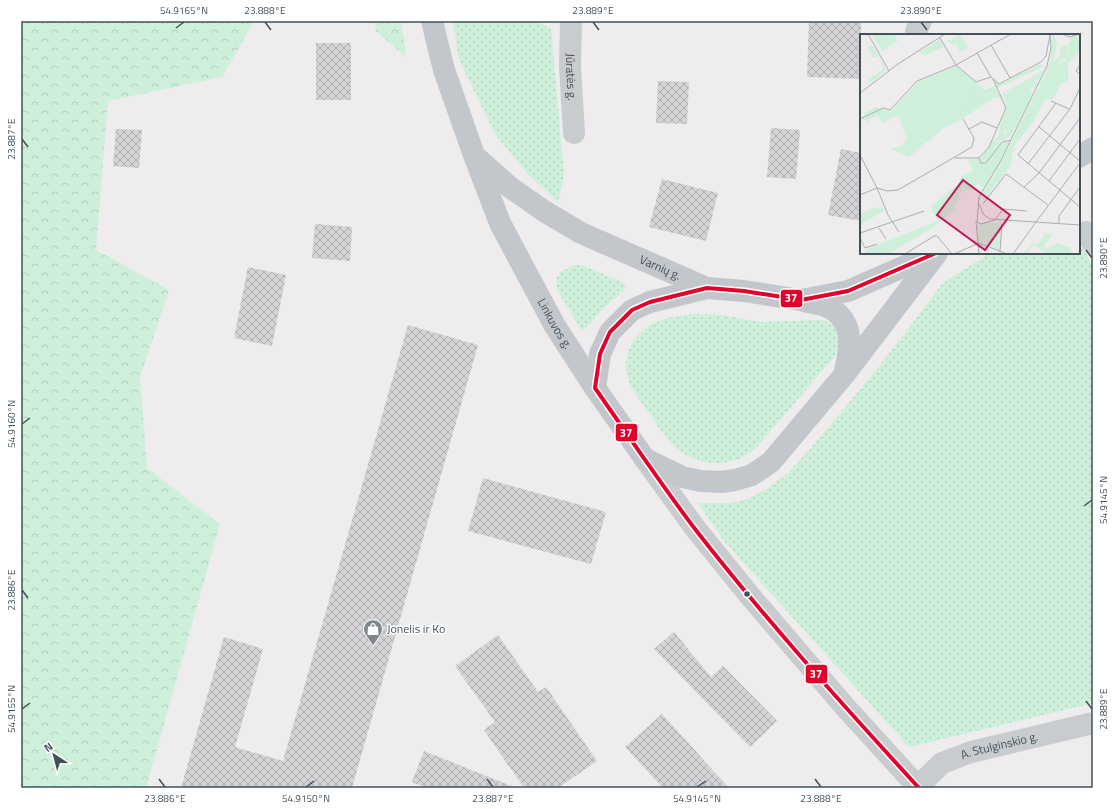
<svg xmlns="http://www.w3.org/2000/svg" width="1114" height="809" font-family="'Titillium Web',sans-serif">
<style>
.grass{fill:url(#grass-dots)}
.forest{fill:url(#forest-crowns)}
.building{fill:url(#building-cross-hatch)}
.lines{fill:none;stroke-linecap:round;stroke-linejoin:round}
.minor{stroke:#c8ccce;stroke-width:22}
.major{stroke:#c3c7cc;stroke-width:22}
.bus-1-casing{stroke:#fff;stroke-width:7}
.bus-1{stroke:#e4002b;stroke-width:4}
.ticks{fill:none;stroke:#42505a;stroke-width:1.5}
.bus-dot{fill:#42505a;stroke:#fff;stroke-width:1.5}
.labels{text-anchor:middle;stroke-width:3;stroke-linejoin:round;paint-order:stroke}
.street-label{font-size:12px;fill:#42505a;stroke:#fff}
.poi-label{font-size:12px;fill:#42505a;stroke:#fff;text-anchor:start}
.inset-road{fill:none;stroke:#a9aeb2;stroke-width:1}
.view{fill:#c2185b;fill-opacity:0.15;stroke:#c2185b;stroke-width:2}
.inset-edge{fill:none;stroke:#42505a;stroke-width:2}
.line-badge{stroke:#fff;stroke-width:1.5}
.badge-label{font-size:11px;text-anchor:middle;font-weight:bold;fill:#fff}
.neatline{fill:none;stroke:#42505a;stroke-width:1.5}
.ticks-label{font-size:10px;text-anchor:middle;fill:#42505a}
</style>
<defs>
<pattern id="grass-dots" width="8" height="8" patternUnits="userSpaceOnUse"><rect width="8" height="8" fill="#ceefd9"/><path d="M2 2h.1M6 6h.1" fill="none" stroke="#b2cfbc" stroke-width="1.8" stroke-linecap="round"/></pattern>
<pattern id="forest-crowns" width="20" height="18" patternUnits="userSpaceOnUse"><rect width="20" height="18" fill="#ceefd9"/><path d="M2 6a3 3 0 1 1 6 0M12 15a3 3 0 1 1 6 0" fill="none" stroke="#b2cfbc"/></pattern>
<pattern id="building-cross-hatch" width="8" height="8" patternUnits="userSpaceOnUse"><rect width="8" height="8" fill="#d4d4d7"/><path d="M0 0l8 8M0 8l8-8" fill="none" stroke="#aeaeb1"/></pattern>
</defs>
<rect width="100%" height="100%" fill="#eeecec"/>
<g class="grass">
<polygon points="453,21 536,21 551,29 564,174 558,202 527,173 495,134 459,59"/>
<polygon points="1079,242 1093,265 1093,703 909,747 724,541 698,503 731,503 748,499 765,490 787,474 811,448 878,368 943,283 990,253 1079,253"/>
<polygon points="582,265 622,282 626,287 624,291 607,305 583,331 580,328 557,289 556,279 561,272 572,266"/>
<path d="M696,314L722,315L761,322L820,320L827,322L833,325L837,330L839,336L838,348L834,357L756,448C745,458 733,462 718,463C681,464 665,437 647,410C641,401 634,393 630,384C620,359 631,335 654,323C667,317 682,315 696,314Z"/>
</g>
<g class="forest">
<polygon points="21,21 254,21 222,77 108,101 96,250 169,290 140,377 147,468 220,524 146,788 21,788"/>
<polygon points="375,21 401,21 406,57 376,31"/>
</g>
<g class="building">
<polygon points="809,21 861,21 861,79 807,77"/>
<rect x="316" y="43" width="35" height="57"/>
<polygon points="658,81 689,82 687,124 656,123"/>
<polygon points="771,128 800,130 796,179 767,177"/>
<polygon points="116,129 142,130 139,168 113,166"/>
<polygon points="841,149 861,153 861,221 828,215"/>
<polygon points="662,179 718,193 706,241 649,227"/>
<polygon points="315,224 352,227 350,261 312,258"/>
<polygon points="248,267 286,275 272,346 234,338"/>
<polygon points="408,325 478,345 352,788 181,788 224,637 263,649 235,747 283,761"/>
<polygon points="483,478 606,512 591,564 468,531"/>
<polygon points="674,632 711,677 723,666 777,721 750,747 654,649"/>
<polygon points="498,635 538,692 546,687 597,761 558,788 524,788 484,730 495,722 455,666"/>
<polygon points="662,714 729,788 663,788 625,747"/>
<polygon points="424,751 514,787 514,788 427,788 412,782"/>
</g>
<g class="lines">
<g class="minor">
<path id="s1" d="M571,21L570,67L574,133"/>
<polyline points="916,35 916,31 921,21"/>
<polyline points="1086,232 1093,243"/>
<polyline points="645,459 695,528 750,596 846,708 919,788"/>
<path id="s2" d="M916,788L942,763L971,752L1093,723"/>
</g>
<g class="major">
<path id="s3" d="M432,21L444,70L474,155L500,223L518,257L555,326L595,388L645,459L682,477L701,481L721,482L735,480L752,475L771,462L844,375L937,253"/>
<polyline points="1079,157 1093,148"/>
<path id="s4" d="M477,158L511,188L544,211L581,233L707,288L744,291L801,300L848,291L935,253"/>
<path d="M804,301C811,303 819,304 825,306C855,318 851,346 845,371"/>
<polyline points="595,388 600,354 610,332 632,310 650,302 707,288"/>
</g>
<defs>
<path id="bus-1" d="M919,788C842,704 765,619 695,529C660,483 628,435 595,388L600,354L610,332L632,310L650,302L707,288L744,291L801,300L848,291L936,253"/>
</defs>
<use href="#bus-1" class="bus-1-casing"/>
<use href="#bus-1" class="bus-1"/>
</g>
<path class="ticks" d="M265,22L271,30M593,22L599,30M921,22L927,30M176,28L184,22M22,139L28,147M1086,250L1092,258M22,424L30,418M1084,506L1092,500M22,590L28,598M1086,701L1092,709M22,709L30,703M159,779L165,787M487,779L493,787M815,779L821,787M306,787L314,781M697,787L706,781"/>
<defs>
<symbol id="shop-pin" viewBox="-11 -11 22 30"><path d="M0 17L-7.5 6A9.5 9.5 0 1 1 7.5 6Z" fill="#7e878d" stroke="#fff"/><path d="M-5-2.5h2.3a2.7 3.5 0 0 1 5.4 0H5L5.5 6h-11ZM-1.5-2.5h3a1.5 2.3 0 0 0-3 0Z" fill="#fff"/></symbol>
</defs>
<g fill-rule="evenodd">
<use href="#shop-pin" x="362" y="618" width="22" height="30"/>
</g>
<circle class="bus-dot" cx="747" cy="594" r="3.5"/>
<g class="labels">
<g class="street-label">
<text dy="4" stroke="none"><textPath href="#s1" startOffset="56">Jūratės g.</textPath></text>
<text dy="4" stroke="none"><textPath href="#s4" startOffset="215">Varnių g.</textPath></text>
<text dy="4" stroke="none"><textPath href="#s3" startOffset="328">Linkuvos g.</textPath></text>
<text dy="4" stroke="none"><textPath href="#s2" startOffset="96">A. Stulginskio g.</textPath></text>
</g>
<g class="poi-label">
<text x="387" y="633">Jonelis ir Ko</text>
</g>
</g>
<g transform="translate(860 34)">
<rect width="220" height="220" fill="#eeecec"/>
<path d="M100,0L108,13L100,18L95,8L94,12L86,6H92ZM192,0H194L197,10L193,28L200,22L201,12L206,11L209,25H204L193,34L190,39H193V43L188,45L185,41L191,24ZM80,5L84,13L67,21L61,20L60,18ZM12,11L26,36L11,49L8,46L23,35L18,23H10L13,20L7,14ZM180,37H183L180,45L175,47L178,50L175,54L171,53L170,59L173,60L166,71L149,81L143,59L147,60L157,55ZM91,40L98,41L126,61L134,58L136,61L112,69L86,89L83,88L74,94L77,83L74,88L58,86L59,82L72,69L67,63L50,82L40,77L61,53ZM38,81L47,84L56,99L67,95L64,103L50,116L45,110L42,111L47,105ZM146,90L150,93L148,97L144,95L143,106L132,107L138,103L140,91ZM142,188L139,216L118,207L117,190Z" fill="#ceefd9"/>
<path d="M216,2L220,6V17L207,30L209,41L207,47L200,50L193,65L184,66L174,87L154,112L150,132L125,165L123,159L134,142L185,41L192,44L193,40L190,37L193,34L209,24V18L205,13L211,7L210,4ZM180,30L185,32L137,54L134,47L141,50ZM96,32L125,56L134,52L130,44L142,66L139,63L134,64L94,90L86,92L49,123L31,115L45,110L50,116L64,103L67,95L60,100L56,99L47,84L39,81L22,89L18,81L8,86L9,90L4,85L0,88L6,78L16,73L30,78L58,48ZM91,40L98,41L122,61L134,58L136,61L126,65L120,63L115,66L86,89L83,88L74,94L78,83L74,88L58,86L59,82L72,69L69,62L50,82L40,77L61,53ZM179,39L151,59H143ZM166,66L169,68L150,103L143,106L142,104L150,93L140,91L147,74L150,81L156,72L166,71ZM132,107L140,108L128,127L122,128L121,124ZM149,107L135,137L118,161L122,152L119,149L110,157L104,154L99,160L101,164L94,171L96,176L72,194L28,220H4L8,215L31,205L78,187L71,172L97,151L102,142L113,136L108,125H117L126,130L142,109ZM23,173L25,176L0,191V181L12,174ZM183,199L193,200L184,213L190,214L196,209L211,214L210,220H189L173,211L167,220H163L181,200L173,209L177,211L185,201Z" fill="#ceefd9" fill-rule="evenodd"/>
<path d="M12,0H34L38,7L22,17Z" fill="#ceefd9"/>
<path class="inset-road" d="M8,0L29,37M202,0L210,3L220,0M80,4L96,31L116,48L131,43L139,50L181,28L186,22L190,1M131,11L150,44M117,19L131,43M220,31L216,37L220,40M0,59L38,30L85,0M191,67L209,75M196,69L158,121L220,173M0,85L23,74L30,76L57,47L96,31L151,0M179,93L220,127M109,95L122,88L137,94M0,121L17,154L27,157L38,156L112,113L114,104L103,85M95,124H119L129,113L146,74L133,45M119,124L121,129H126L142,108L151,106M168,130L210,75L220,54M189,147L220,105M164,153L179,139L220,84M0,161L17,154L28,181L39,198M118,168L124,181L130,185L220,191M123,170L146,140L188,171M135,186L143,175L167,177M135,186L121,190L117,188L119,163L139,130L187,32L191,14L190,0M116,187L119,220M176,188L220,129M199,189V182L220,153M19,194L26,205M0,199L64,177M0,204L5,214L17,210M140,217L142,190M45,220L74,202H77L92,220M94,220L119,209L147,220M153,220L176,188"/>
<path class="view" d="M103,146L150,181L125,216L77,181Z"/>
<rect width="220" height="220" class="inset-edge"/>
</g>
<g class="line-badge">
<rect x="780" y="289" width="23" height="19" rx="4" fill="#e4002b"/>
<rect x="615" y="423" width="23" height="19" rx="4" fill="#e4002b"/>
<rect x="805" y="664" width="23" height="20" rx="4" fill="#e4002b"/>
</g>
<g class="badge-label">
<text x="791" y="302">37</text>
<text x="626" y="437">37</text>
<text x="816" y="678">37</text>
</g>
<rect width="1114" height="809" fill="none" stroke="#ffffff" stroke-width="44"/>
<g transform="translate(54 755) rotate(324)" stroke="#ffffff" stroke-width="3" paint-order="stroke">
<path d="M0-3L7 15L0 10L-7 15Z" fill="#42505a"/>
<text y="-6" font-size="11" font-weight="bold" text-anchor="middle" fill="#42505a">N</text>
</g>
<rect x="22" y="22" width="1070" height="765" class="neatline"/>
<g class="ticks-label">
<text x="184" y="14">54.9165°N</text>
<text x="265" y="14">23.888°E</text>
<text x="593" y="14">23.889°E</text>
<text x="921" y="14">23.890°E</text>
<text transform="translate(11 139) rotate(-90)" y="4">23.887°E</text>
<text transform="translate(1103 258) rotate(-90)" y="4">23.890°E</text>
<text transform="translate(11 424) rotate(-90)" y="4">54.9160°N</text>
<text transform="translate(1103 500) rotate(-90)" y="4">54.9145°N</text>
<text transform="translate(11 590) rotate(-90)" y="4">23.886°E</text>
<text transform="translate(11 709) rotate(-90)" y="4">54.9155°N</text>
<text transform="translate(1103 709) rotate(-90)" y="4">23.889°E</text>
<text x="165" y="802">23.886°E</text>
<text x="306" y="802">54.9150°N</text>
<text x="493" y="802">23.887°E</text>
<text x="697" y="802">54.9145°N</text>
<text x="821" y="802">23.888°E</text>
</g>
</svg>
